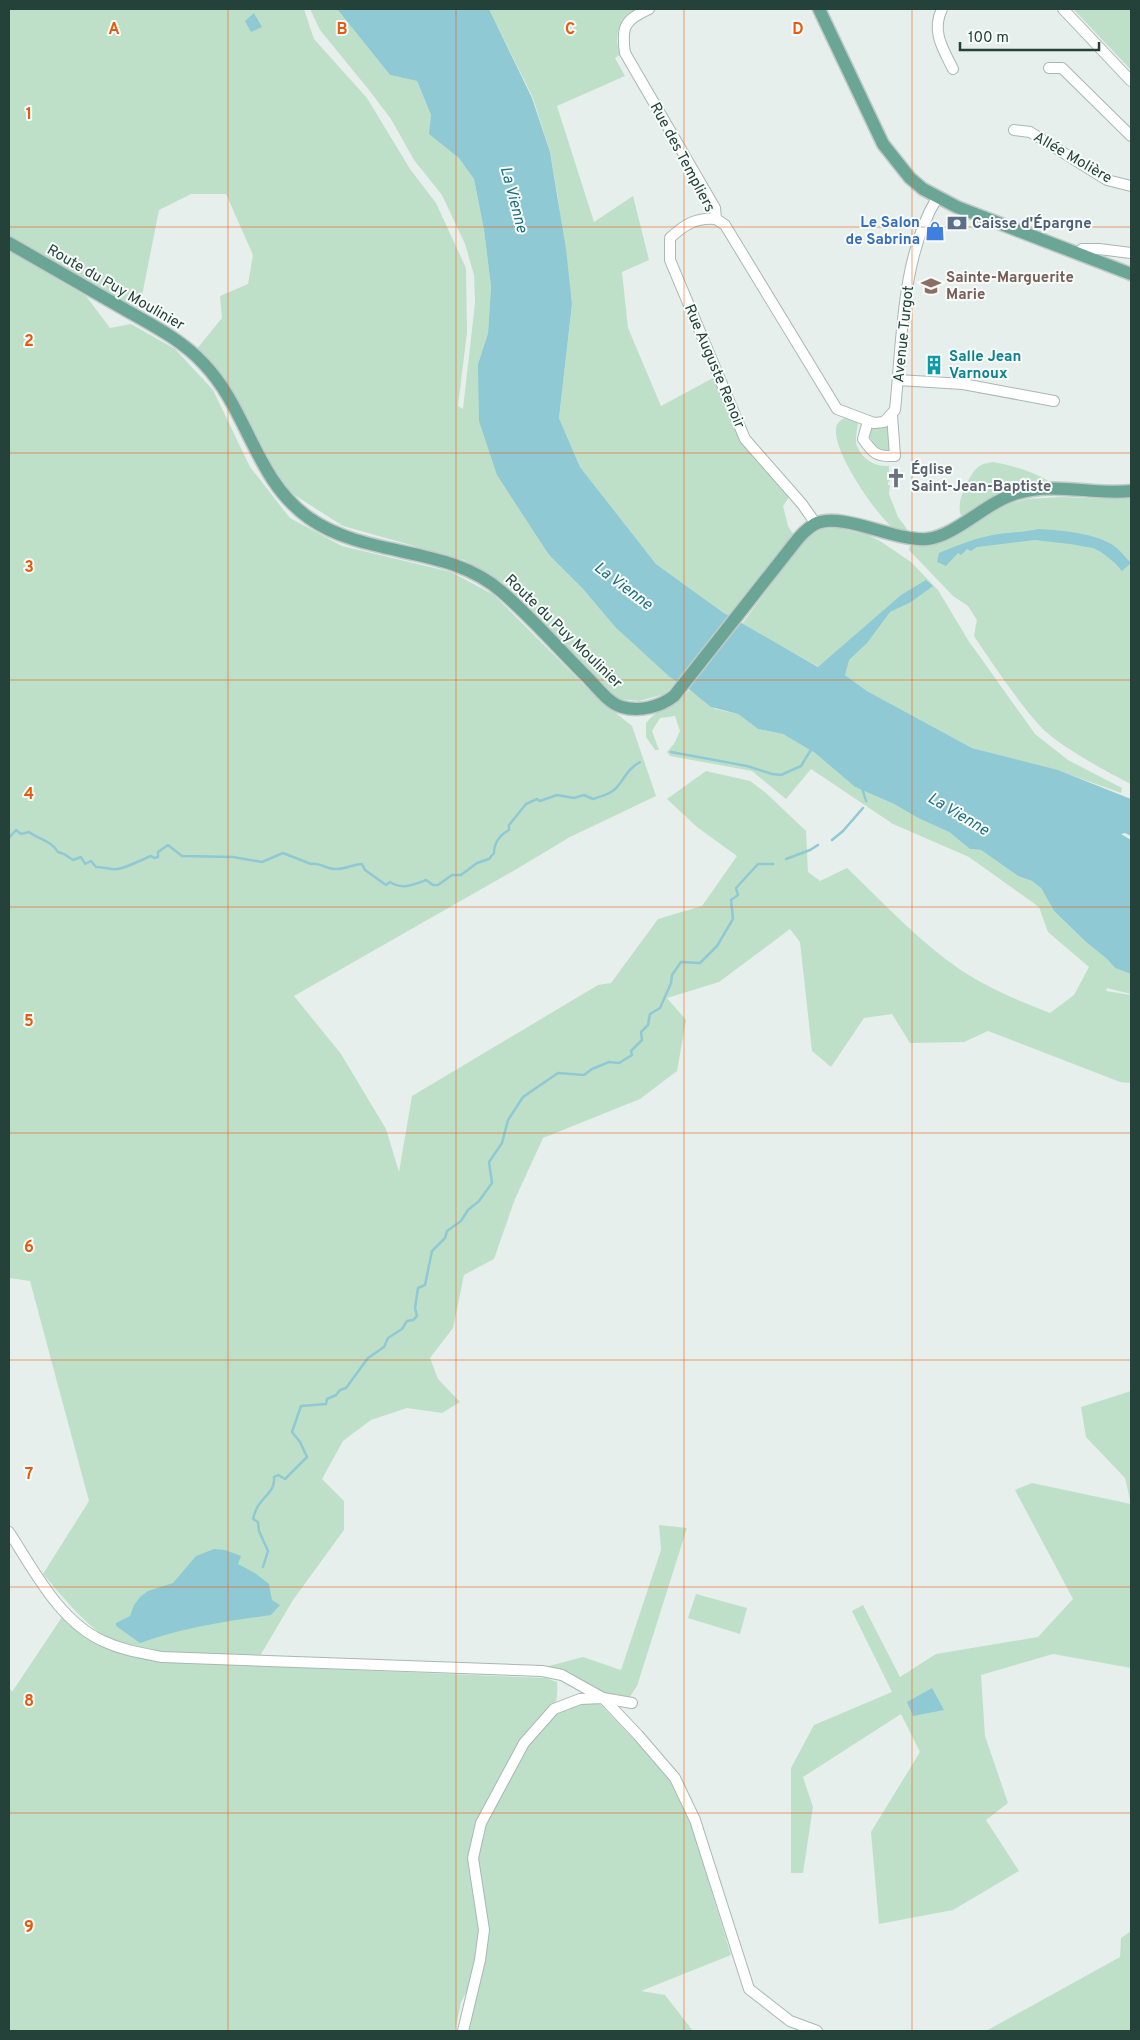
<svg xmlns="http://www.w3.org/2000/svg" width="1140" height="2040" font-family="Overpass,sans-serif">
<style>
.green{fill:#bfe0c8}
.water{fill:#8ec9d4}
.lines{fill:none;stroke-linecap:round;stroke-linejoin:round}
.stream{stroke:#8ec9d4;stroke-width:2.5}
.minor-casing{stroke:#a8b8b2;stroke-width:12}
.major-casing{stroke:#c2cac8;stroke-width:15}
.minor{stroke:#fff;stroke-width:10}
.major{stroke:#6aa596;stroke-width:12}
.grid{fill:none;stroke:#e8590c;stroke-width:1;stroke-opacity:0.55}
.labels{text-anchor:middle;stroke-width:4;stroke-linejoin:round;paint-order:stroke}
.street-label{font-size:15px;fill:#24423a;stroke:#f7fbf9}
.shop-label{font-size:15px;font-weight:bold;fill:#366cbe;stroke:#f7fbf9;text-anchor:end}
.service-label{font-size:15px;font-weight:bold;fill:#4e5e75;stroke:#f7fbf9;text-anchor:start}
.education-label{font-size:15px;font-weight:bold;fill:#785e54;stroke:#f7fbf9;text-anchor:start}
.culture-label{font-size:15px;font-weight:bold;fill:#0d838f;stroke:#f7fbf9;text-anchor:start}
.worship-label{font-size:15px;font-weight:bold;fill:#5b616d;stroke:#f7fbf9;text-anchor:start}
.water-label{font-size:16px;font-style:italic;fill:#1c6f80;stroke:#f7fbf9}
.grid-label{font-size:16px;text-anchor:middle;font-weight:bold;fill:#e8590c;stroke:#f7fbf9;stroke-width:4;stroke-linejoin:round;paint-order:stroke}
</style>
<rect width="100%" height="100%" fill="#e6efeb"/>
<g class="green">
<polygon points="9,9 304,9 314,39 367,98 410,169 436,203 466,268 467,332 458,406 463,409 475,303 474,275 465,244 442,195 414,160 391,119 369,90 320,30 310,9 337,9 390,75 417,81 431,115 430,134 460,158 474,179 484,230 491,287 488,333 478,364 526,518 549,555 583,589 615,627 677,681 665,694 639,701 620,699 602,687 505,584 464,560 343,526 285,489 252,431 196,350 222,318 220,296 248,284 253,255 226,194 191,194 159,210 139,311 9,235"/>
<path d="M489,9H640C622,18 611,34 621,54L615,58L625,76L557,106L594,222L633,196L649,260L622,272L628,328L661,406L713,378L743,445L789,497L783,506L788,526L793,534L766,572L730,617L656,564L580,467L559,418L572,304L558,198L550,152L533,98Z"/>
<polygon points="1074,9 1131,9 1131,70 1076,12"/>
<path d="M9,251L86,296L110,328L131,324L175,349L213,390L250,467L290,518L342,546L451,572L494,595L598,699L632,726L656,796L570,837L515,870L294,996L341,1054L386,1129L399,1172L412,1096L598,985L611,983L658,919L702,906L737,856L697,827L667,799L706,771L750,781L766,793L806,831L808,872L820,881L847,868C885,904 922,945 967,974C993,990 1021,1002 1050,1013L1074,995L1089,967L1048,932L1039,907L969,857L893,824L811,769L786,799L752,771L670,756L667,752L674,744L680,731L675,716L660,718L652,731L659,750H655L646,737V723C658,708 676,703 690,690L715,709L738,714L758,729L783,734L815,753L855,787L894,804L918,818L949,832L970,849L981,850L1018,876L1032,881L1041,888L1054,911L1086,942L1107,959L1115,968L1131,974V994L1107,988L1106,991L1131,995V1083L1120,1082L988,1031L964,1042L910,1043L892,1014L864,1018L831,1067L812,1051L800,942L790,929L719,982L667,998L686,1020L677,1071L640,1099L543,1138L515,1199L494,1259L464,1275L453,1328L430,1358L438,1379L460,1402L442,1413L407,1408L371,1420L343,1441L322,1479L344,1501V1530L293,1600L260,1656C223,1654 135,1656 105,1637C81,1620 62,1596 43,1574L89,1501L30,1281L9,1278Z"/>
<path d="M844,418L858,421C858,428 854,440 857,446C862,459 875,467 889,466V472L887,473L890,481L888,482V485H890L889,494L898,517L907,529L908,533C903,532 897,531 893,528C875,513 834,453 836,430C836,423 840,421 844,418Z"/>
<polygon points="888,425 891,452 875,450 869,434 870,428 881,428"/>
<path d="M993,462C1015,466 1038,473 1056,486L966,516L961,515C955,503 970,471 981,465C985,463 990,463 993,462Z"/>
<path d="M1060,497L1110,499L1131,497V784C1107,772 1057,745 1040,726C1016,699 994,666 974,636L977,620L968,606L953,596L909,550L910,546L929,545L952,535L1008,504L1027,499Z"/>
<polygon points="838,528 868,535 880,541 911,562 938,590 968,640 1035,734 1068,760 1122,788 1121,793 1057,770 972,748 867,691 845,675 819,667 742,624 802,542 820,529"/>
<polygon points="1131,1391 1131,1668 1053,1654 981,1675 985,1736 1008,1803 986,1820 1019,1871 953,1910 879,1924 871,1832 920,1752 901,1714 803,1777 813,1807 803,1873 791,1873 791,1768 814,1725 892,1692 852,1611 863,1605 900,1677 936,1654 1038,1637 1073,1599 1015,1490 1032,1483 1131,1504 1125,1478 1086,1437 1081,1407"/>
<polygon points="659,1525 687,1528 637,1686 629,1698 608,1695 591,1685 545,1667 583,1657 621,1670 661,1550"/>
<polygon points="696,1594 747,1608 740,1634 688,1618"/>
<path d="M62,1617C98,1647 119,1655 165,1662L546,1678L557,1682C560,1716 544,1708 529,1730C525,1736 525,1747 523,1753L548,1720L565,1709L585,1702L600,1704L659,1766L674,1787L691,1824L731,1955L641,1991L665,1995L693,2031H467L485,1958L461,2002L455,2031H9V1687L12,1692Z"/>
<polygon points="1131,1931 1131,2031 986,2031 1120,1957 1121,1938"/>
</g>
<g class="water">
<polygon points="337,9 489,9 532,98 550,152 566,249 572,304 559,418 580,467 656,564 724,613 818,667 901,595 926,580 933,586 911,602 890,612 867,643 849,660 845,675 867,691 972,748 1058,770 1131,799 1131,836 1125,833 1121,834 1131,840 1131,974 1115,968 1107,959 1086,942 1054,911 1041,888 1032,881 1018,876 981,850 970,849 949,832 918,818 894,804 855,787 815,753 783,734 758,729 738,714 711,707 690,690 670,677 615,627 583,589 549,555 497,475 479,421 478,364 488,333 491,287 484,230 474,179 459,158 429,134 431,115 417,81 390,75"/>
<polygon points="254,13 262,27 251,32 245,21"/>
<path d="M1038,529C1059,530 1093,533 1111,544C1119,548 1124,556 1131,563L1122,571L1115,563L1101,552L1093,548L1070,544L1035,540L977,547L971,551L967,549L961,555L958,553L946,566L937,562L939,553C955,546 971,540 988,536C1004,532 1021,533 1038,529Z"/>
<path d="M214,1549L225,1550L241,1556L238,1564L255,1573L269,1584L272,1600L280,1605L271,1615C227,1621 182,1628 140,1643L116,1626V1623L130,1616L134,1605L140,1597L148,1591L173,1583L196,1556Z"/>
<polygon points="932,1688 944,1710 913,1716 907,1702"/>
</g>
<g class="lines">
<g class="stream">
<polyline points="671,752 747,766 772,774 781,775 801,766 812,748"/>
<polyline points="862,788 866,801"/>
<path d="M9,838L16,830L21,834L29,832C38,839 52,841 58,852L64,854L73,860L81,857L85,864L91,861L96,867C103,867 110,870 117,869C124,869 143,859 151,856L154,858L158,857V852L168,845L182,856L233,857L262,862L283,853L311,864C320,862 326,869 335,869C344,870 353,864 362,864L365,870L386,885L390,882C402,890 413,885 426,880L433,885H438L452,875H461L477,863L489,859L494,853C494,843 500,835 509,830V825L526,804L537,799L540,801L557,795L574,798L584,795L593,799C602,796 612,794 618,786C625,777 629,768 640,762"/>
<polyline points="832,840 843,831 863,808"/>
<polyline points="786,859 810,850 818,845"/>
<path d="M263,1567L268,1551L259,1531L258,1522L253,1519C254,1516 255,1511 257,1508C262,1497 276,1491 274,1477L278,1475L285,1479L307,1457L300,1442L292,1432L301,1406L326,1404L327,1399L336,1395L340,1390L346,1388L368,1358L384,1347L388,1338L402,1329L407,1321L413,1320L417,1316L415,1308L418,1288L425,1285L432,1251L445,1238L447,1231L461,1221L468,1210L479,1201L492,1183L489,1162L502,1143L508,1120L523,1097L558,1073L584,1075L592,1069L609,1062L619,1063L632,1055L631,1051L642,1040L641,1032L648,1025L650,1014L660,1008L671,983L672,975L681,962L700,963L717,946L733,919L731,900L738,895L736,888L758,864H773"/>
</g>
<defs>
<g id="minor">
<path d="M649,9C625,20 621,26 625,53L715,208L716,219L725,225L837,409L874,423L884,422L895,410C902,343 901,257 937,198"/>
<path d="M942,9C931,31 943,49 953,69"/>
<polyline points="1063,9 1131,81"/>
<polyline points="1049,68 1062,68 1131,136"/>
<polyline points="1014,130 1030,132 1107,180 1131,186"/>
<path d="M716,219C696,217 684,225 670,238V260L745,439L802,504L816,524"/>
<polyline points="1079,254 1082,249 1099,249 1131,253"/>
<polyline points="898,380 963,384 1054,401"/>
<path d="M868,421L863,439C873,453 876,457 895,456L892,415"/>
<path d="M9,1532C34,1570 59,1621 103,1641C122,1650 141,1653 162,1657L542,1671L562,1675L603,1698L638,1735L675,1778L695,1820L749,1989L790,2021L817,2031"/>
<polyline points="463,2031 480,1960 484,1930 473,1858 481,1823 524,1743 554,1709 580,1699 603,1698 632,1703"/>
</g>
<g id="major">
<polyline points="819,9 883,144 910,178 923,189 957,207 1131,274"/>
<path d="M9,243C47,265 86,287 124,309C152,325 182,340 204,364C248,410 255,480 309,518C367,559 448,544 502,592C532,618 558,648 586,676C596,686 608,703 622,707C639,712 660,707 674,696L793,545C799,537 806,529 815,524C842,511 896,542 927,539C956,536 987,501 1018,493C1054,482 1094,495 1131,491"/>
</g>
</defs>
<use href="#minor" class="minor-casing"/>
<use href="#major" class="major-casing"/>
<use href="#minor" class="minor"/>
<use href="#major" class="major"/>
</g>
<path class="grid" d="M228,9V2031M456,9V2031M684,9V2031M912,9V2031M9,227H1131M9,453H1131M9,680H1131M9,907H1131M9,1133H1131M9,1360H1131M9,1587H1131M9,1813H1131"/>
<defs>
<symbol id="bank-bare" viewBox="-9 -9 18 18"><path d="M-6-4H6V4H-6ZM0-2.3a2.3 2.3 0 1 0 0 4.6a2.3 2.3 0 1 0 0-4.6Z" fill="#5c6f8a" stroke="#f7fbf9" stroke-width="2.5" paint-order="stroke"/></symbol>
<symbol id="shop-bare" viewBox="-9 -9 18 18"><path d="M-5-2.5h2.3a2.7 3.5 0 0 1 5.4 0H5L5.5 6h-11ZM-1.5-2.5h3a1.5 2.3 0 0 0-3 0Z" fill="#3f7fe0" stroke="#f7fbf9" stroke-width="2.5" paint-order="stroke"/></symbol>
<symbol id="school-bare" viewBox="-9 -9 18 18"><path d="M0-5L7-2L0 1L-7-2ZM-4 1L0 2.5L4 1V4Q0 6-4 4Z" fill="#8d6e63" stroke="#f7fbf9" stroke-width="2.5" paint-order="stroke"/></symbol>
<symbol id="building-bare" viewBox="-9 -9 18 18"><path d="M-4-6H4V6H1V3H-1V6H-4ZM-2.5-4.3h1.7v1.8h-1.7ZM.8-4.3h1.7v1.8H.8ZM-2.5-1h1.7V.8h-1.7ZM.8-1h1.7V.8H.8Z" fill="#0f9aa8" stroke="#f7fbf9" stroke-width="2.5" paint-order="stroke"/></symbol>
<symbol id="church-bare" viewBox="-9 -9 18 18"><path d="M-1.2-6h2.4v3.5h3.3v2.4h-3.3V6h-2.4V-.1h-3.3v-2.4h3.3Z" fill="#6b7280" stroke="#f7fbf9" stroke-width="2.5" paint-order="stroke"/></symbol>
</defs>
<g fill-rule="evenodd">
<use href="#bank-bare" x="943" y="209" width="28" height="28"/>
<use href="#shop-bare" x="921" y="217" width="28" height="28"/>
<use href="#school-bare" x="917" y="272" width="28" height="28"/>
<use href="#building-bare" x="920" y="351" width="28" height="28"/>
<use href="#church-bare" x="882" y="464" width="28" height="28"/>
</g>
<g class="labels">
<g class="street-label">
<text transform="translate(683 157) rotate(62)" y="5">Rue des Templiers</text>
<text transform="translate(1073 157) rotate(30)" y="5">Allée Molière</text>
<text transform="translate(116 287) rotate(30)" y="5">Route du Puy Moulinier</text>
<text transform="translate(903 334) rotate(-84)" y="5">Avenue Turgot</text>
<text transform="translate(715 366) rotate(67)" y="5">Rue Auguste Renoir</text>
<text transform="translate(564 631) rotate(44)" y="5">Route du Puy Moulinier</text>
</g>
<g class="shop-label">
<text x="920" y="227">Le Salon<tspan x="920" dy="17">de Sabrina</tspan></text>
</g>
<g class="service-label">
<text x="972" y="228">Caisse d'Épargne</text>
</g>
<g class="education-label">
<text x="946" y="282">Sainte-Marguerite<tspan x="946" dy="17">Marie</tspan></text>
</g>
<g class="culture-label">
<text x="949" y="361">Salle Jean<tspan x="949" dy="17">Varnoux</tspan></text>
</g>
<g class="worship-label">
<text x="911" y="474">Église<tspan x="911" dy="17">Saint-Jean-Baptiste</tspan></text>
</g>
<g class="water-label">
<text transform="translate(515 199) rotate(75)" y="6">La Vienne</text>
<text transform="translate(624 585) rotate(37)" y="6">La Vienne</text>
<text transform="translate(959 813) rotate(31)" y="6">La Vienne</text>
</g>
</g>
<g class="grid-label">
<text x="114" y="34">A</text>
<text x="342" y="34">B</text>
<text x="570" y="34">C</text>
<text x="798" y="34">D</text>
<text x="29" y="119">1</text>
<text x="29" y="346">2</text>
<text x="29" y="572">3</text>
<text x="29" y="799">4</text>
<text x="29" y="1026">5</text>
<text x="29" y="1252">6</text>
<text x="29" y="1479">7</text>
<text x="29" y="1706">8</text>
<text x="29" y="1932">9</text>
</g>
<rect width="1140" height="2040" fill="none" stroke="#24423a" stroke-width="20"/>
<path d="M960 42v8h139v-8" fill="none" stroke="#24423a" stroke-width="2.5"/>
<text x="968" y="42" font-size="15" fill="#24423a" stroke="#f7fbf9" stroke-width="4" paint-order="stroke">100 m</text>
</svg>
